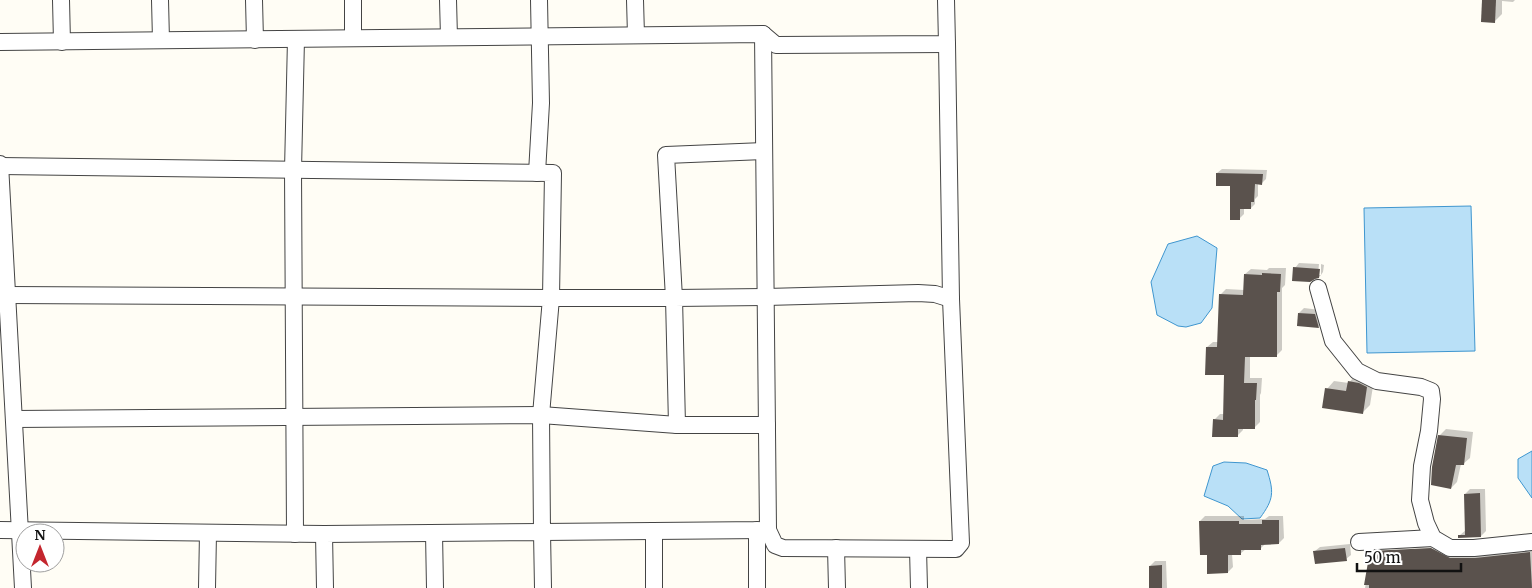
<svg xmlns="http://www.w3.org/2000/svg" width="1532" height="588" font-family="Merriweather,serif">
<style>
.water{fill:#b9e0f7;stroke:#3f96cf}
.shadow{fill:#0003;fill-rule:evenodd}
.building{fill:#5a524d}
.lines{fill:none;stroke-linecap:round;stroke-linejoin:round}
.street-casing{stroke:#444;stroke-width:18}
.street{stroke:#fff;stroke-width:16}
</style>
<rect width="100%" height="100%" fill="#fffdf5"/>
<g class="water">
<polygon points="1471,206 1475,351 1367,353 1364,208"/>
<polygon points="1197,236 1217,248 1212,308 1201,323 1186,327 1178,326 1157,315 1151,282 1168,244"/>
<polygon points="1532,451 1532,498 1518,478 1518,459"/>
<path d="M1224,462L1246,463L1267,470C1274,492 1274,499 1260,518L1242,519L1228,506L1204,496L1213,466Z"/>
</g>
<g class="shadow">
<polygon points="1483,0 1515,0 1513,2 1502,1 1502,14 1494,22"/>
<polygon points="1222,169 1267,170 1266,179 1262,183 1258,183 1258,196 1255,199 1255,204 1251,208 1244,208 1244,214 1240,218 1231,185 1217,173"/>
<polygon points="1299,263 1319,264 1318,275 1321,275 1319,277 1295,268"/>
<polygon points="1321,264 1324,265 1323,272 1321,275"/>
<polygon points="1269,268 1286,268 1285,285 1282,288 1282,350 1277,355 1250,356 1250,378 1262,378 1261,393 1260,395 1260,422 1254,428 1243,428 1243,430 1237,436 1214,420 1220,414 1224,414 1225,374 1207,347 1213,342 1218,342 1220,295 1226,289 1244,290 1245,274 1251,269 1267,270"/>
<polygon points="1304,308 1320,310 1323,322 1318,327 1299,313"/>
<polygon points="1356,374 1374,380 1370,405 1363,412 1327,389 1334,381 1349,383"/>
<polygon points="1446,429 1473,432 1470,458 1463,464 1461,464 1457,482 1451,488 1440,435"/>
<polygon points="1470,489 1485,489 1486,531 1481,536 1460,535 1466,530 1465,494"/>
<polygon points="1205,516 1244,516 1244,520 1265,519 1269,516 1283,516 1284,538 1279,543 1266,543 1261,548 1246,549 1240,554 1232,554 1233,567 1228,572 1208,554 1200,521"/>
<polygon points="1350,544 1351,555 1346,559 1315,551 1320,547"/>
<path d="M1378,544L1532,546V588H1365L1371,552ZM1437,547V549L1375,552V550Z"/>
<polygon points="1155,561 1166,561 1167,588 1150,588 1150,566"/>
</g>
<g class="building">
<polygon points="1482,0 1496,0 1495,23 1481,22"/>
<polygon points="1216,173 1263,174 1262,185 1255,184 1254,202 1251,202 1251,209 1240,209 1240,220 1230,220 1230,186 1216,186"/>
<polygon points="1293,267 1320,269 1319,278 1315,279 1310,282 1292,281"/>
<polygon points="1262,273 1281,274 1280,292 1277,292 1277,357 1245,357 1244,383 1257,383 1256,400 1255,400 1255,429 1238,429 1238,437 1212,437 1213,419 1223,420 1224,375 1205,375 1206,347 1217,347 1219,294 1243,295 1244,274 1262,275"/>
<polygon points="1298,313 1315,314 1319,328 1297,326"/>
<polygon points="1348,381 1359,383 1367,387 1363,414 1322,408 1325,388 1346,391"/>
<polygon points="1438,435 1467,438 1464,465 1456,465 1451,489 1431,485 1432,467"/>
<polygon points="1480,493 1481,537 1458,538 1458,535 1465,535 1464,494"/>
<polygon points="1262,520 1279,520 1279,544 1261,545 1261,550 1241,550 1241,555 1228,555 1228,573 1207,574 1207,555 1200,555 1199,521 1239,521 1239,524 1262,524"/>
<polygon points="1345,548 1347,561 1315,564 1313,551"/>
<polygon points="1431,548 1450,558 1475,558 1530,552 1532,588 1369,588 1369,585 1364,585 1370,551"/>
<polygon points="1162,565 1162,588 1149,588 1149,566"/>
</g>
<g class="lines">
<defs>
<g id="street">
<polyline points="61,0 62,42"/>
<polyline points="160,0 161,40"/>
<polyline points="254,0 255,40"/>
<polyline points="353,0 353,38"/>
<polyline points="448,0 449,37"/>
<polyline points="635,0 636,35"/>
<polyline points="763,34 776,45 947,44 946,0"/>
<polyline points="0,42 763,34 768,530 542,532 541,415 551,298 7,295"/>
<polyline points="0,164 23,588"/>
<polyline points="0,166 553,173 551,298 674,298 666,155 764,151"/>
<polyline points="537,173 541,103 539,0"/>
<polyline points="1318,288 1333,341 1357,371 1377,381 1421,387 1431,391 1432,399 1429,431 1422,466 1420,500 1426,523 1433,538 1450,548 1474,548 1532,542"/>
<polyline points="14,419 541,415 677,425 767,425"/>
<polyline points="677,425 674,298 766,297 918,293 935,294 951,299"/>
<polyline points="0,530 324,534"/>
<polyline points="757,530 757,588"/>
<polyline points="768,530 775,545 783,548 953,549 956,549 961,543 951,299 947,44"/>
<polyline points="654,531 654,588"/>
<polyline points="434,533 435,588"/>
<polyline points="295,534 293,170 296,39"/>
<polyline points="1359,542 1433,538"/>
<polyline points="836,548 837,588"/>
<polyline points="918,549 919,588"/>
<polyline points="207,588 208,533"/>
<polyline points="325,588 324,534 542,532 543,588"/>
</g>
</defs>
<use href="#street" class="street-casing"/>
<use href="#street" class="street"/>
</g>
<g transform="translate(40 548)"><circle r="24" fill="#ffffff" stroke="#a0a0a0"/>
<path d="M0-4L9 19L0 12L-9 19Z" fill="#c4262e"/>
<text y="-8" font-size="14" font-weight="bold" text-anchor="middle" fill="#111111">N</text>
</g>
<path d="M1357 563v8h104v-8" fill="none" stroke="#111111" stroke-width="2.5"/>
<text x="1364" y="563" font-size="15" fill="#111111" stroke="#ffffff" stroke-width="4" paint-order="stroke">50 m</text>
</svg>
